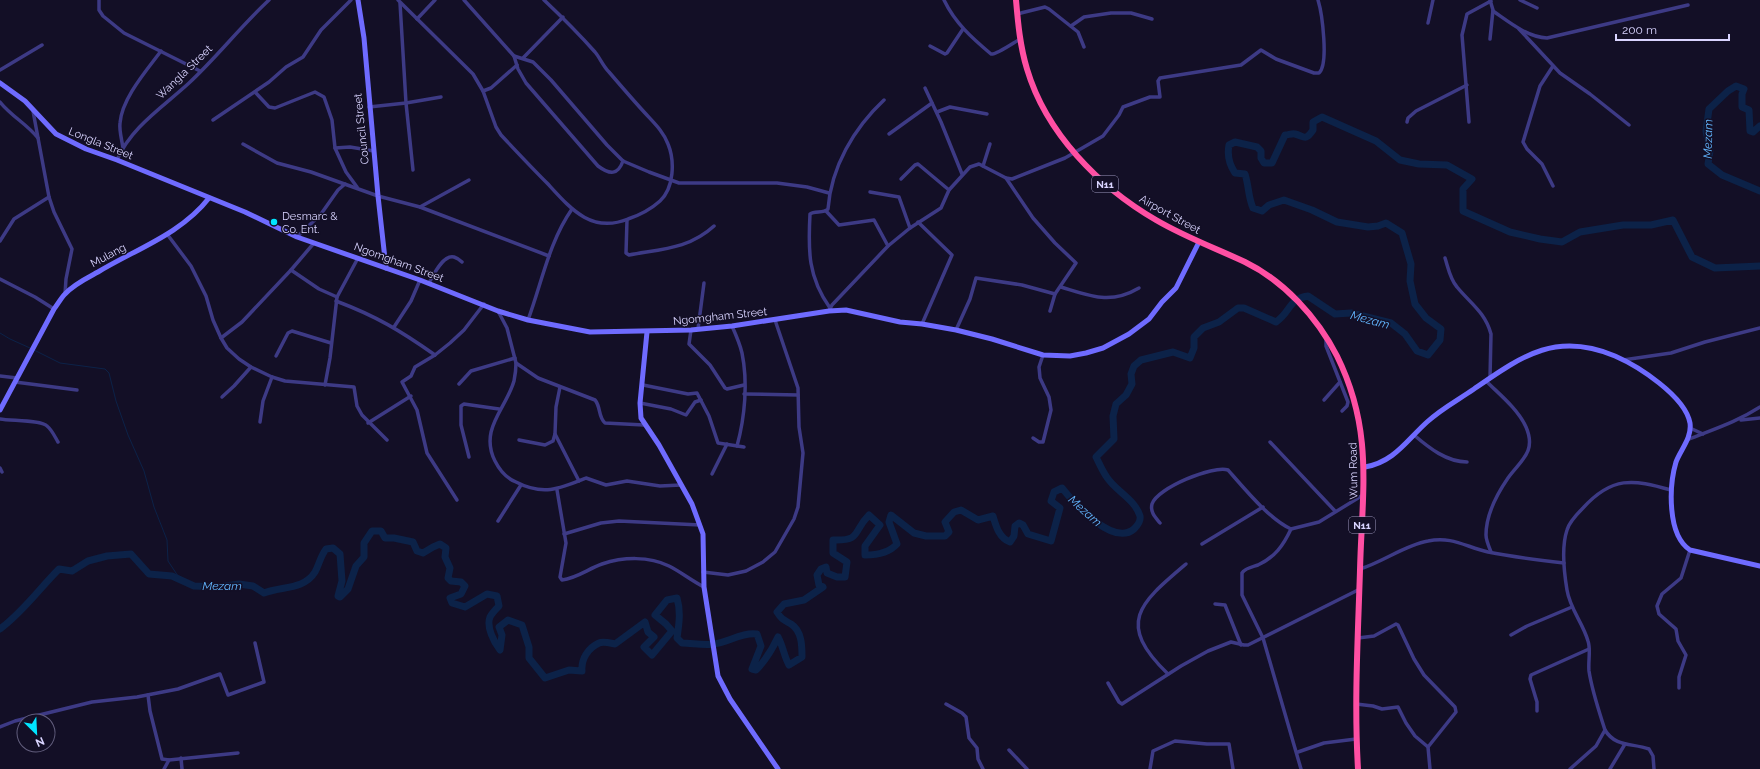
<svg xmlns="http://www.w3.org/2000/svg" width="1760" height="769" font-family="Raleway,sans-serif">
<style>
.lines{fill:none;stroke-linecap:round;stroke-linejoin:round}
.stream{stroke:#0c2248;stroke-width:1}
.river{stroke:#0c2248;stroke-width:7}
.street{stroke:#3d3a85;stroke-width:3.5}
.secondary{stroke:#6f6bff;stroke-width:5}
.highway{stroke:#ff4fa3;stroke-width:6}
.poi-dot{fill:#00e5ff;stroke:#130f26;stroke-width:1.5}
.labels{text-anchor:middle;stroke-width:3;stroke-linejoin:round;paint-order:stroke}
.shield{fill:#130f26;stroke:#9e99be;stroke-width:1}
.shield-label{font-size:10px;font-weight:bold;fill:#d9d4ff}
.street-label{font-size:11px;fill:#d9d4ff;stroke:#130f26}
.poi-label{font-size:11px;fill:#d9d4ff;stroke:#130f26;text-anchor:start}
.water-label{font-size:12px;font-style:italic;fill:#62b6ff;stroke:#130f26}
</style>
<rect width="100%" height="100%" fill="#130f26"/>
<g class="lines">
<g class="stream">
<polyline points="0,333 10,339 30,348"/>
<polyline points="34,350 60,363 105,369 109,373 116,401 128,435 144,471 154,507 167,540 168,561 178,576 188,583"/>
</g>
<g class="river">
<polyline points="1760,126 1753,132 1750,131 1749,110 1742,107 1742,94 1744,89 1736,86 1728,91 1709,109 1706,131 1710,151 1708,164 1722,175 1760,191"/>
<path d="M0,629C23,612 39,589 59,569L72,571L88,561L107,556L131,554L149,574L172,576L194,586L219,587L239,584L253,586L264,593C281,586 304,590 315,572C319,565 320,557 326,549L333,548L340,554L342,581L338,596L340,597L348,589L356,566L364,557V543L372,531H381L385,538H394L413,542L417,551L423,553L433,547L440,544L446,548L445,557L450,568L448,578L451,581L461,582L465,586L461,594L450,598L452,603L465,607L487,594L497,596L499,606C496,609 492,613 490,617C486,627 494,642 500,650L502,635L499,627L508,620L522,625L529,647V658L545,678L569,670L582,671C581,659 588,648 599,643C603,641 610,643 615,644L645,622L648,632L654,637L644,647L652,655L672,631L666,624L655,615L667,600L677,598C681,612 679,624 677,638L682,643C692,643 704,646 714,644C729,642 742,632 757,634L761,646L752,669L756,670C766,660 772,650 778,637C783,646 784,656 789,665L802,657C802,646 802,631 791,624C784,620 782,620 777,612L784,604L804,600L823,587L819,585L817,575L821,569L826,567L827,573L837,577H845L847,562L833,553V540C862,541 852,532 869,515L880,525L865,546V555C876,555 889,553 897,544L889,522L891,515L914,533L926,536H945L949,532L945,522L954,512L961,510L978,520L993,516C996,526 999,538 1010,542L1014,536L1015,526L1019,523L1023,525L1028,534L1051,541L1060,508L1051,501L1054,492L1062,488C1074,503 1113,547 1134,529C1138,525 1141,521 1140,516C1135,499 1115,491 1106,476C1102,470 1099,463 1096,457L1114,439L1113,416L1116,404L1126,395L1132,384L1131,374L1134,366L1141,360L1173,352L1190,358L1194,348V337L1203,328L1219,322L1238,308H1244L1276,322C1291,312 1288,299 1308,296L1335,314L1351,313L1391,323L1405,334L1417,351L1428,355L1440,340L1441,329L1426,318L1415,304L1410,281L1411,264L1402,233L1386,223L1378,226L1368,227L1337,222L1312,210L1284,200L1269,205L1262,211L1253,208C1248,197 1249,186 1245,174L1235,173C1229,164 1227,155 1229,145L1235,142L1257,147L1261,151V158L1264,163H1272L1285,135C1288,135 1293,133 1295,134C1304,136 1305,142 1313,130V122L1322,117L1376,141L1400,160L1419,164L1447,165L1472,179L1463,189V211L1510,232L1540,239L1562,242L1580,232L1623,225H1651L1673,220L1692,257L1715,268L1760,266"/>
</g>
<g class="street">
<polyline points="99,0 99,10 103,16 124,33 200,71"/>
<path d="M398,0L473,74L483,91L496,127L501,135C516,151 531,167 547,183C570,208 591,234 628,219C640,215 650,210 660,201C674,188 675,161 668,144C663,131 654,123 645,113C633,100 621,86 609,72C603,66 600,58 595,52C579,34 562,17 544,0"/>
<path d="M464,0L514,56L518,69L526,83L598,166C610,175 618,175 623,161"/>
<path d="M944,0C955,23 972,38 991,54C996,55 1013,43 1020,39"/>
<polyline points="1490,0 1493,10 1490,39"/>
<polyline points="1520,0 1537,8"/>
<polyline points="400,3 406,103 413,170"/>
<path d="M1493,11C1509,22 1527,37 1547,38L1688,5"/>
<polyline points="1017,14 1045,7 1049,9 1078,32 1084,47"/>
<polyline points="417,19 435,0"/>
<polyline points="1428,23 1433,0"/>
<polyline points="1071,26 1084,17 1111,13 1131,13 1152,19"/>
<polyline points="1519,29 1560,73 1590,94 1629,125"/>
<polyline points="930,46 945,54 947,53 963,29"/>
<polyline points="514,56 533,62 551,80 607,145 623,161 649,172 679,183 777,183 807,187 829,193"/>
<polyline points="523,58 563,17"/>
<polyline points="1553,66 1540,86 1523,142 1527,149 1542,164 1553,186"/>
<polyline points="0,70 42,45"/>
<polyline points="925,88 941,122 962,174"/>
<polyline points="483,91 491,88 517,65"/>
<polyline points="255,92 269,107 275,108 315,92 324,97 332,120 335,148 346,172 357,187"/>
<path d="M0,102C11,116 27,124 38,138"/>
<polyline points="369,107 406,103 441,97"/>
<polyline points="33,111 49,197 54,212 72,249 66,279 65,294"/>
<polyline points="937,112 950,107 987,114"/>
<polyline points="213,120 269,82 286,67 303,57 321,30 351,0"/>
<polyline points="1407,122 1408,118 1416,111 1467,85"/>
<polyline points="1469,122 1462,35 1467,14 1491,1"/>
<polyline points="889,134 932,103"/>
<polyline points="243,144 277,163 311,172 378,196 420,207 549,256"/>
<path d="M123,148C122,140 119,131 120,123C122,98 147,70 161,51"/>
<polyline points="335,148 350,147 374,151"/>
<path d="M117,160C131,127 163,107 189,83C217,57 241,26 269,0"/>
<polyline points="983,166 990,144"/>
<polyline points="1006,178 1033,218 1055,243 1076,263 1055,294 1050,311"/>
<polyline points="901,179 915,165 918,164 949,190"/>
<polyline points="870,192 899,197 910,228"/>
<polyline points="420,207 469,180"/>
<polyline points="826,211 839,225 874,220 888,246"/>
<path d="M627,220L626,253L629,255C661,249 689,249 714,226"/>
<polyline points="918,222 952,255 922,324"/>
<polyline points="167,234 191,266 206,296 213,320 221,338 227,348 239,359 251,367 272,377 285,381 354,387 357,406 362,415 387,440"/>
<polyline points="297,237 321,214 338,190 345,184"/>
<polyline points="0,241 14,219 49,197"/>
<polyline points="314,243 291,270 319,289 337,297"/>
<path d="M1445,258C1448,267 1450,279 1457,287C1470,303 1485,312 1491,334L1490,378"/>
<polyline points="0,279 35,297 54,309"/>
<path d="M429,283C433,276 443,254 454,257C457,258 460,260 462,262"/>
<path d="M1061,287C1091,296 1110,305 1139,288"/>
<path d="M336,301C376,316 401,331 435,355"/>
<path d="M830,308C808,277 808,251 810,214C815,210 823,214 828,209C831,167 854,128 884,100"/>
<path d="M498,311L507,328L516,363L538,378L595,400C601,407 598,417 605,423L644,425"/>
<path d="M829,311L832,305L888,246L910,228L941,208L949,190L970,167L979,164L1006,178L1012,179L1065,158L1103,136L1119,115L1123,107L1150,97H1160L1158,81L1160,78L1241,65L1261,50L1276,59L1314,73H1319C1329,64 1322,13 1318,0"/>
<path d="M528,320C542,282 549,242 572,209"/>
<path d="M732,326C736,335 740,344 742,353C748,382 745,417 737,446"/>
<polyline points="394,327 411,301 420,280"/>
<polyline points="698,329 704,283"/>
<polyline points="691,330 689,344 710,365 725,388 727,389 744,385"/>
<polyline points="956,330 970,299 976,278 1022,285 1055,294"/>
<polyline points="221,338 242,322 291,270"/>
<polyline points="1326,338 1326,346 1348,402 1347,406 1342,411"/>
<polyline points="276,356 288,333 292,331 331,343"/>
<polyline points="1623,360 1671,353 1705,342 1760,328"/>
<path d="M516,363C516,369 515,376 514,381C506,409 479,429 495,461C500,471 506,478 516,482C543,496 559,489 586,478L606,485L627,481L660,486L681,485"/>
<polyline points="0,376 17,378"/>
<path d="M1486,381C1499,394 1518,409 1526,427C1537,452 1520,461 1508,478C1497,494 1486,515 1486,535C1486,540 1489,547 1491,552"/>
<polyline points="15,382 77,390"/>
<polyline points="459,384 471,371 515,358"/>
<polyline points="325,385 330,358 337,297 358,258"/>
<polyline points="643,385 688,394 697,393 709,416 718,443 744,447"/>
<polyline points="744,394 798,395"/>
<polyline points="222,397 234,386 251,367"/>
<polyline points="1324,400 1340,382"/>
<polyline points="640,403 671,409 686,415 695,402 701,400"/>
<path d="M0,419C10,421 42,420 47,426C52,430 55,437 58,442"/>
<polyline points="1741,420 1760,418"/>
<polyline points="260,422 263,401 272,377"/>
<polyline points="368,423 411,396"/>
<polyline points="1690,428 1703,434"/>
<polyline points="555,434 579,481"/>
<path d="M1414,435C1429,448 1447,462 1467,462"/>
<polyline points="1033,438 1039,442 1043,442 1051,410 1049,397 1040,378 1039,367 1043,355"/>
<polyline points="519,440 545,445 553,441 555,434 556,407 560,387"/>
<path d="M1687,440C1714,429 1735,423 1760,407"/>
<polyline points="1270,442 1335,511"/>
<polyline points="469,457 461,425 461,406 464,404 499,409"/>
<polyline points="0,468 2,472"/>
<polyline points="712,474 727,444"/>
<path d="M557,490L566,543L560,577L562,580C577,578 588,569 602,564C623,557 649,556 669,566C681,572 692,581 704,587"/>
<polyline points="457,500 427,453 417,410 402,382 411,376 415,367 435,355 450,343 464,330 484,304"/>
<polyline points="498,521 521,485"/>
<path d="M1160,523C1155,517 1150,512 1152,504C1157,488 1213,465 1228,470C1244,488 1269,519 1291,529L1319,522L1363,495"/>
<path d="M1291,529C1283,546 1275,557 1258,565C1252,567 1245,568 1242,573V595L1263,638L1301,769"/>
<polyline points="564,534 601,523 619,521 700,525"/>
<polyline points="1202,544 1263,507"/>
<path d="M1360,569C1383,562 1405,545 1428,541C1452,536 1466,547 1488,552C1513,557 1538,560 1564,563"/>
<polyline points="703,572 728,575 746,571 763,562 775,552 794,519 798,507 803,453 799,427 798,388 775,320"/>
<polyline points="1215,604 1225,605 1241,645"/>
<polyline points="1511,635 1527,626 1572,607"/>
<polyline points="1358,638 1374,636 1396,624 1398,625 1414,659 1424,675 1455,707 1456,712 1428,747"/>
<path d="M1168,674C1115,623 1140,603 1186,564"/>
<polyline points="1108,683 1119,702 1122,704 1125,702 1181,666 1208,651 1231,642 1244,645 1248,645 1360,589"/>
<polyline points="1679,688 1679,677 1686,655 1678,641 1676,629 1659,614 1657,606 1662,594 1681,578 1690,550"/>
<polyline points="148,695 150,711 162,759 169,760 238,753"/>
<polyline points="946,704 962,713 966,717 969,738 977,748 978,759 983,769"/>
<polyline points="1356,704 1373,706 1382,709 1398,707 1406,723 1415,736 1428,747 1430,769"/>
<polyline points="1537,711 1537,702 1530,679 1531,675 1589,649"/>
<polyline points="0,727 15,721 92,702 137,697 178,689 220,674 228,695 264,682 255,643"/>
<polyline points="1009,750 1027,769"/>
<polyline points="1298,752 1324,743 1356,739"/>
<polyline points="181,758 182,769"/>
<polyline points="164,769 169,760"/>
<polyline points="1150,769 1153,751 1175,741 1207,744 1229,744 1233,769"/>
<polyline points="1570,769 1596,746 1605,730"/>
<polyline points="1610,769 1625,744"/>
<path d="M1654,769L1653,756L1649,749C1632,743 1615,747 1605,730C1599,711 1592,691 1589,671C1588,661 1591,650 1588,641C1583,623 1570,609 1567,590C1564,572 1561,548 1567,530C1569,522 1577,514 1583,508C1612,476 1633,479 1671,490"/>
</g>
<g class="secondary">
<polyline points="358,0 364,38 378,196 386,268"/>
<polyline points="0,83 25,101 56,134 86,149 117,160 245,212 297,237 420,280 498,311 528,320 590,332 691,330 732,326 829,311 846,310 900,322 922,324 956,330 992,339 1043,355 1070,356 1086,353 1103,348 1129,334 1149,319 1162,302 1176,288 1199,242"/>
<polyline points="647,332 640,403 641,418 659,445 692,504 703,534 704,587 718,676 730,699 778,769"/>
<path d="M0,410L54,309C58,304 61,298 65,294C74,284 87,278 98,272C136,249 181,234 209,198"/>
<path d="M1365,467C1394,462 1406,441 1427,422C1441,409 1458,400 1474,389C1522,356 1556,331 1615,356C1638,366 1685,396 1690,423C1692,438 1681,449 1676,462C1669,486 1667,535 1690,550L1760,566"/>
</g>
<path class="highway" d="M1016,0C1018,23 1020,46 1027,69C1046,133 1099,187 1156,220C1185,237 1215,248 1245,262C1284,281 1317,317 1337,356C1374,431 1362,491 1360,570C1358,636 1354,702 1358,769"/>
</g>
<circle class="poi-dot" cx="274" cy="222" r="4"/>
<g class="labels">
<g class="shield">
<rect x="1092" y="176" width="26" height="16" rx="3"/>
<rect x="1349" y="517" width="26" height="16" rx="3"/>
</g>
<g class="shield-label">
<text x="1105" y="188">N11</text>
<text x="1362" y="529">N11</text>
</g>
<g class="street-label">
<text transform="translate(184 72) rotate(-44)" y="4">Wangla Street</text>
<text transform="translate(361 129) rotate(-96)" y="4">Council Street</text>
<text transform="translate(101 143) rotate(22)" y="4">Longla Street</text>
<text transform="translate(1170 214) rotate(29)" y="4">Airport Street</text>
<text transform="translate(108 255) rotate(-28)" y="4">Mulang</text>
<text transform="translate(399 262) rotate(20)" y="4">Ngomgham Street</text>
<text transform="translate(720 316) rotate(-6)" y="4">Ngomgham Street</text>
<text transform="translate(1353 471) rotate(-91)" y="4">Wum Road</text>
</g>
<g class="poi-label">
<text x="282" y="220">Desmarc &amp;<tspan x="282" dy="13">Co. Ent.</tspan></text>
</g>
<g class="water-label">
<text transform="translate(1708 139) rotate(-89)" y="4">Mezam</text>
<text transform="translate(1370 320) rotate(15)" y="4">Mezam</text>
<text transform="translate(1085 511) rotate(42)" y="4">Mezam</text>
<text x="222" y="590">Mezam</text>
</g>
</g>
<g transform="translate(36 733) rotate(156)"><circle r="19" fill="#130f26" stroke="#625e7d"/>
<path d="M0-3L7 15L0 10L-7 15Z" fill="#00e5ff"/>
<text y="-6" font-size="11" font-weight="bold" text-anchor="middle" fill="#d9d4ff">N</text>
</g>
<path d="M1616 34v6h113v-6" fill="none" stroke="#d9d4ff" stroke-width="2"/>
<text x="1622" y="34" font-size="12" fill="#d9d4ff" stroke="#130f26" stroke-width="3" paint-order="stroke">200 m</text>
</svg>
